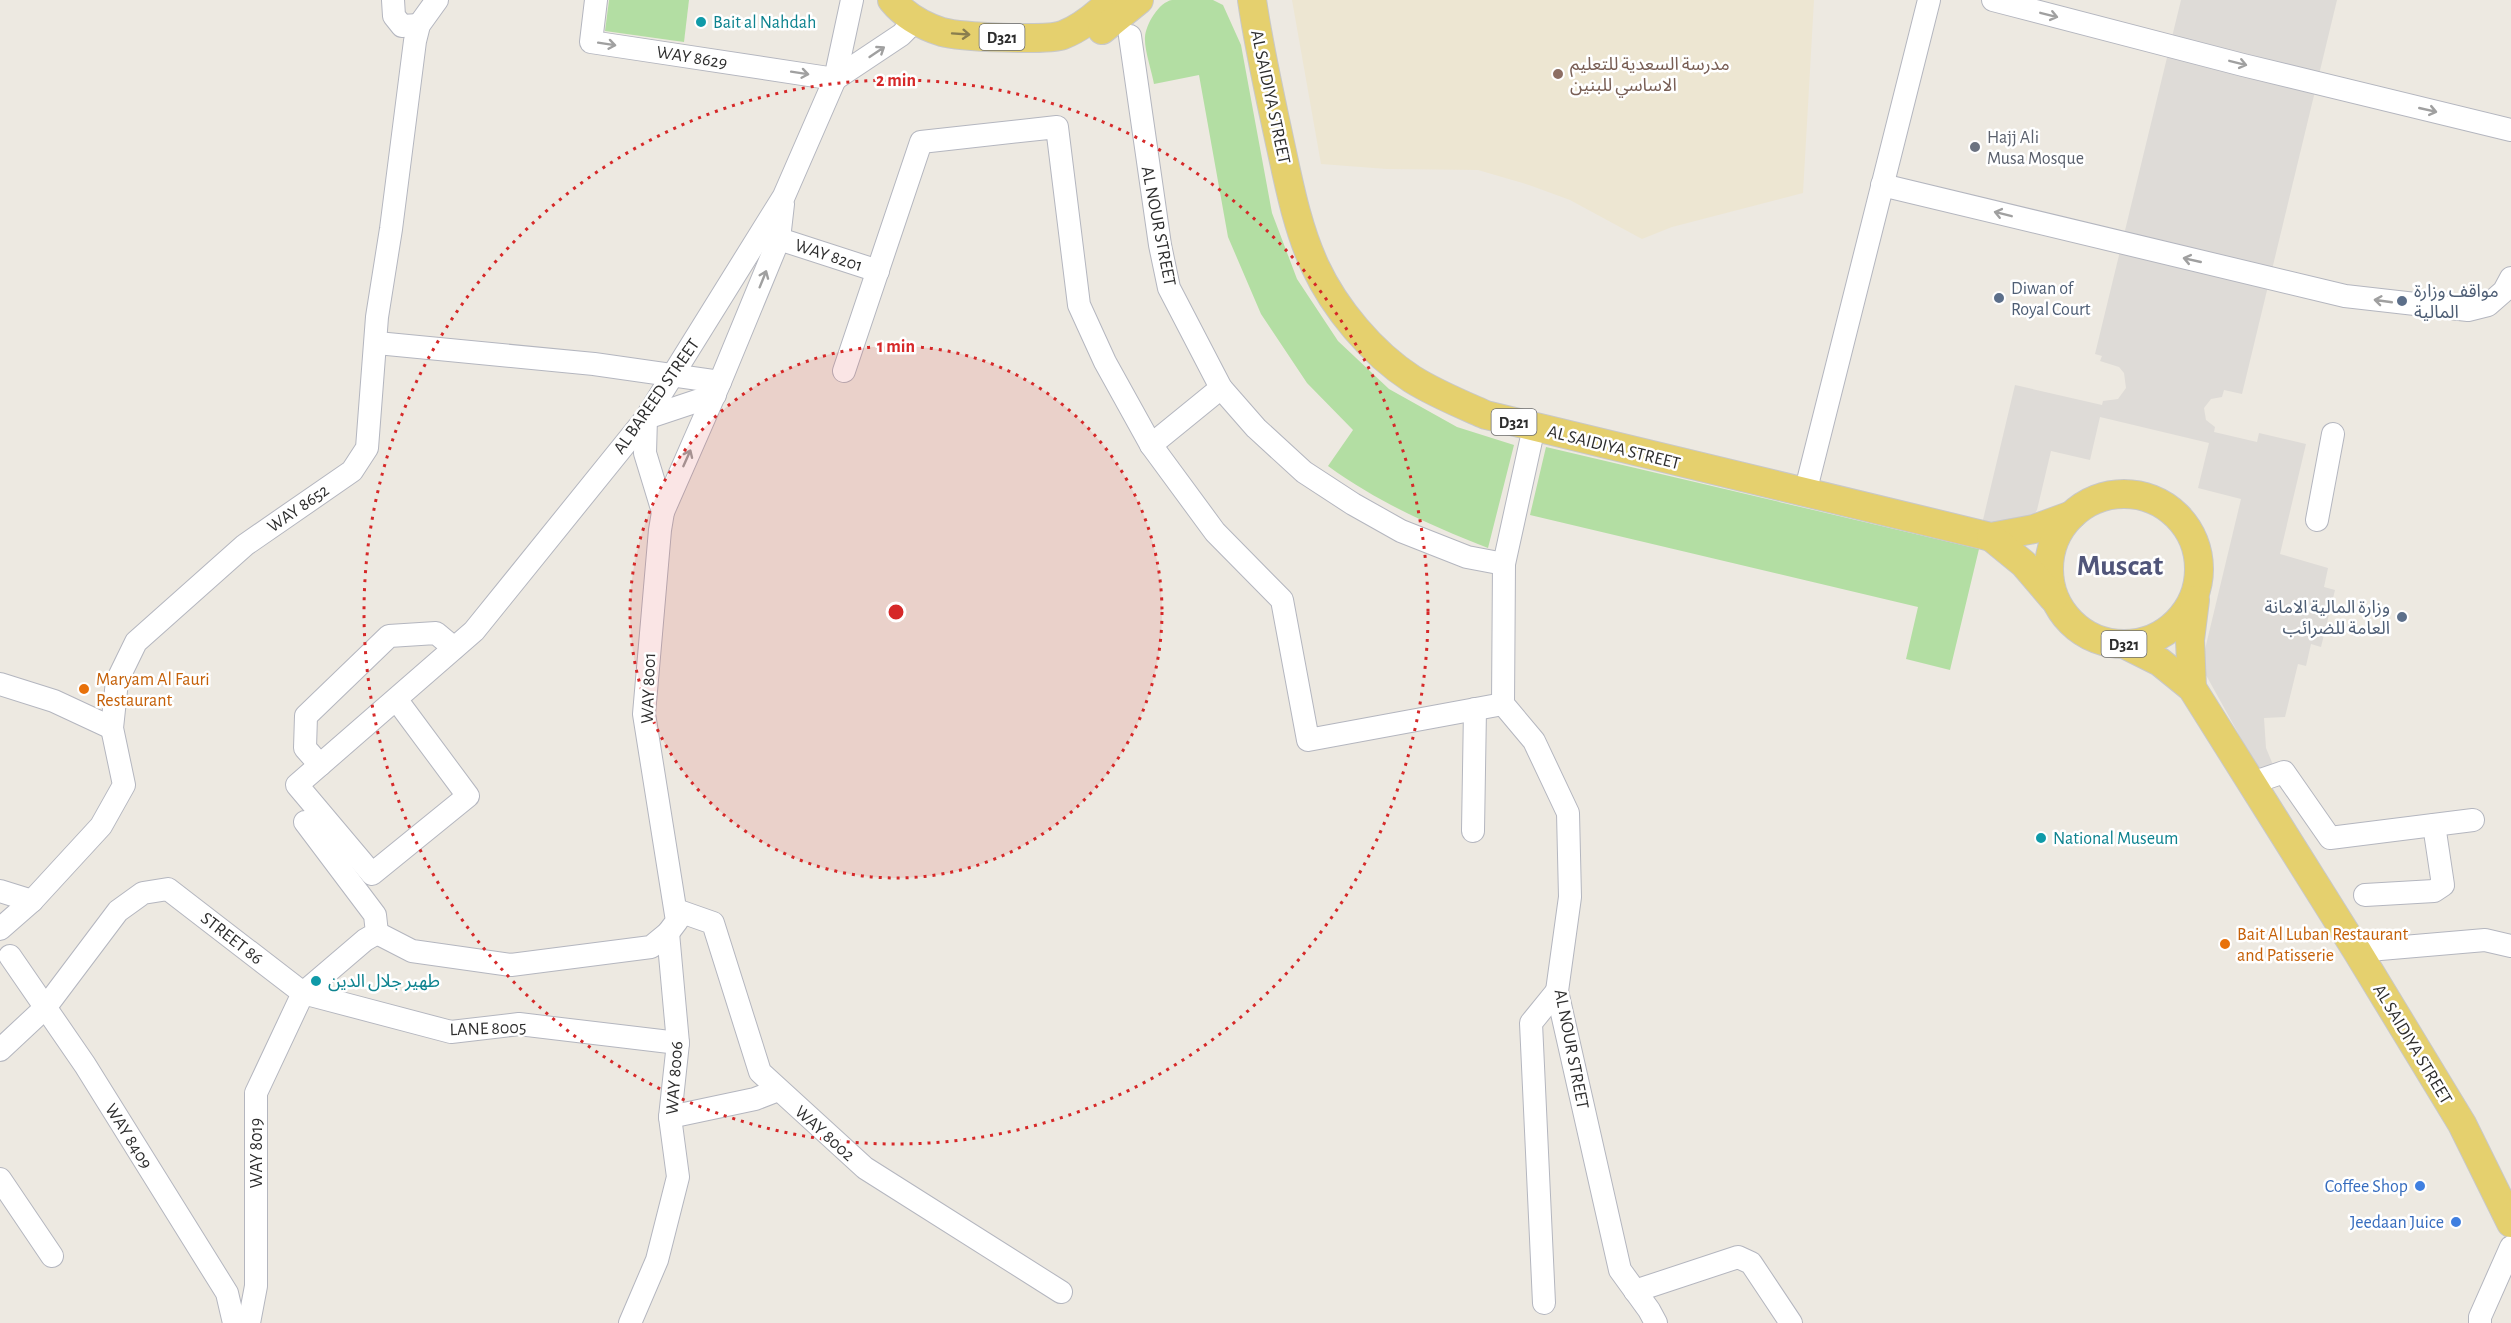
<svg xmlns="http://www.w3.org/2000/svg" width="2511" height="1323" font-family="'Alegreya Sans','Noto Sans Arabic',sans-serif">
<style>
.education{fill:#ede6d2}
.green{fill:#b3dea3}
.plaza{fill:#dedbd7}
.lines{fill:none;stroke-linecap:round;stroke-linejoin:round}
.minor-casing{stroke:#b4b6bf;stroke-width:24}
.major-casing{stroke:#c8c8c8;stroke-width:30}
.minor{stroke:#fff;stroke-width:22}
.major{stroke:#e5d06e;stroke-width:28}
.oneway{stroke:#a0a0a0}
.oneway2{stroke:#897e4e}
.ring{fill:none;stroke:#d62828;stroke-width:3;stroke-dasharray:3 6}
.culture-dot{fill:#0f9aa8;stroke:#fff;stroke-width:2}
.education-dot{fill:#8d6e63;stroke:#fff;stroke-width:2}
.worship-dot{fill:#6b7280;stroke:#fff;stroke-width:2}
.service-dot{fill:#5c6f8a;stroke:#fff;stroke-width:2}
.food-dot{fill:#e8710a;stroke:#fff;stroke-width:2}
.shop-dot{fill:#3f7fe0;stroke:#fff;stroke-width:2}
.labels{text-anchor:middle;stroke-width:5;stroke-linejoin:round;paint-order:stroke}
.shield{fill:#fff;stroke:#6c6c6c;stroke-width:1.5}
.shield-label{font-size:16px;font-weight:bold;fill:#2d2d2d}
.culture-label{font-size:18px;fill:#0d838f;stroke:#fff;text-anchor:start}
.street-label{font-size:18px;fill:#2d2d2d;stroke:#fff}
.education-label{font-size:18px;fill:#785e54;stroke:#fff;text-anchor:start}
.worship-label{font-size:18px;fill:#5b616d;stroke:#fff;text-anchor:start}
.service-label{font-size:18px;fill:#4e5e75;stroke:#fff;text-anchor:start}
.food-label{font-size:18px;fill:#c56008;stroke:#fff;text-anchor:start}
.shop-label{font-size:18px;fill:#366cbe;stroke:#fff;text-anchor:end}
.town-label{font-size:30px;font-weight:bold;fill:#51567a;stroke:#fff}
.centre{fill:#d62828;stroke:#fff;stroke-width:3}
.ring-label{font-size:18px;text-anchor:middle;font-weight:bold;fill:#d62828;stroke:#fff;stroke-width:5;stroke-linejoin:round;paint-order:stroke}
</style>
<rect width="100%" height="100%" fill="#ede9e1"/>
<polygon class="education" points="1292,0 1814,0 1803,193 1672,227 1642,239 1570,200 1529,185 1478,170 1387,169 1321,164"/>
<g class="green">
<polygon points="609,0 689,0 684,42 605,31"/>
<path d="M1172,0H1213L1223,5L1241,45L1272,213L1297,279L1338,341L1389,389L1457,427L1514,445L1488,548C1430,525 1379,503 1328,466L1353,430L1307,383L1261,314L1228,237L1199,75L1154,84C1152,72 1144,49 1145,37C1146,24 1159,2 1172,0Z"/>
<polygon points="1546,447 1979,549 1950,670 1906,659 1918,607 1530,515"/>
</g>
<polygon class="plaza" points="2181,0 2337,0 2242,394 2224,390 2222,397 2211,399 2204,408 2206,420 2215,427 2214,432 2257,442 2259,433 2306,444 2280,554 2328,568 2324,587 2335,590 2321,647 2311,644 2306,666 2298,664 2285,717 2264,718 2266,748 2276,772 2263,778 2201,666 2241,499 2198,488 2209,443 2100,417 2090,460 2051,451 2037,510 2030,520 1982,524 2015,385 2102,405 2103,401 2118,399 2126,388 2124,373 2119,367 2100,361 2102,356 2095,354"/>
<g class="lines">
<defs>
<g id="minor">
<polyline points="393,0 394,16 402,26 419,25"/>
<polyline points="596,0 591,42 835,79"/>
<polyline points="1993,0 2243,65 2511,130"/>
<polyline points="1130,36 1160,245 1169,288 1221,388 1256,428 1304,472 1353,504 1401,531 1467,557 1504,564"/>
<polyline points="835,79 901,35 915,21"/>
<polyline points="1882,185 2345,296 2468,310 2488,305 2504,291 2511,278"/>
<polyline points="779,239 878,271"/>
<polyline points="377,343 594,364 720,382"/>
<polyline points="844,371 921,142 1057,127 1079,305 1105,362 1151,445 1215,532 1282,600 1308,740 1503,704"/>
<polyline points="646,418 645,453 663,512"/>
<polyline points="646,418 715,395"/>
<polyline points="1534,427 1504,564 1503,704 1534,741 1568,813 1570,897 1557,991 1620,1270 1649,1310 1656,1323"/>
<polyline points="1151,445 1221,388"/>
<polyline points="1805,493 1929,0"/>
<polyline points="2317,520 2333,434"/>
<polyline points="0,684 54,701 112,728"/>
<polyline points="396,699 468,796 372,874 297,785 474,631 646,418 784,196 835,79 852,0"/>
<polyline points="320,765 305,748 306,716 389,636 436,633 454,648"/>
<polyline points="2252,783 2284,772 2330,838 2473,820"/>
<polyline points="1473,831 1475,709"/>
<polyline points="0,891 32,901"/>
<polyline points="2365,895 2434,891 2443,885 2434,825"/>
<polyline points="676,910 713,923 760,1072 865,1168 1061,1292"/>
<polyline points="0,929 32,901 101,826 124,785 112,728 117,681 136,642 245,545 352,471 367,448 377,317 391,229 415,41 419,25 437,0"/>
<polyline points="377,933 412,951 511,965 651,947 668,933 677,921 644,714 660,530 663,512 720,382 779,239 783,204"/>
<polyline points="2357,951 2485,940 2511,946"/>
<polyline points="10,956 85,1065 227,1293 234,1323"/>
<polyline points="0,1050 45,1008 118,911 143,893 168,889 303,993 365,940 377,933 375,915 305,822"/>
<polyline points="670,1117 755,1099 778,1090"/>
<polyline points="0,1179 52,1256"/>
<polyline points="1635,1291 1738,1257 1751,1263 1791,1323"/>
<polyline points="1544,1303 1531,1023 1557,991"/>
<polyline points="249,1323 256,1286 256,1093 303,993 451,1032 519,1024 678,1043"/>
<polyline points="630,1323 657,1260 678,1177 670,1117 678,1043 668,933"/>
<polyline points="2480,1323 2480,1317 2511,1247"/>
</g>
<g id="major">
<path d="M892,0C905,16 923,26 942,32C960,37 1046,41 1063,35C1081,28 1098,14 1112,0"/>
<path d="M1252,0C1259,48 1270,96 1280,143C1289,184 1297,227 1315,266C1335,309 1372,353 1412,379C1436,394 1461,404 1486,415L1991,537L2034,529L2072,515"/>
<polyline points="1102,30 1139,0"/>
<circle cx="2124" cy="569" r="75"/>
<polyline points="1991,537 2024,564 2053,598"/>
<polyline points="2124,644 2160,662 2192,688 2357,951 2462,1124 2511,1223"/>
<polyline points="2192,688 2190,640 2195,600"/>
</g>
</defs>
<use href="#minor" class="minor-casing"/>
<use href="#major" class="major-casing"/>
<use href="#minor" class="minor"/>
<use href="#major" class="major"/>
</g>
<defs><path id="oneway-shaft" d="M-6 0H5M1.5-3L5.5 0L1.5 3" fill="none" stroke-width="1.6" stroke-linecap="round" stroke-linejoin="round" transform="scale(1.5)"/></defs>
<g class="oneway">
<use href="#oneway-shaft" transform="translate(2049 15) rotate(14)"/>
<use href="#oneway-shaft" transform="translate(607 44) rotate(9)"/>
<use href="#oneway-shaft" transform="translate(877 52) rotate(-34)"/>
<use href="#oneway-shaft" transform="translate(2238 63) rotate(14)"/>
<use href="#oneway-shaft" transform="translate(800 73) rotate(9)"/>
<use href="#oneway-shaft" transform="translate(2428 110) rotate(13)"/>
<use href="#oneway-shaft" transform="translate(2003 214) rotate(-166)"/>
<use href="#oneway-shaft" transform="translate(2192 260) rotate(-167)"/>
<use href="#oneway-shaft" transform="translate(763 279) rotate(-68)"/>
<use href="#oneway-shaft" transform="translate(2383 301) rotate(-172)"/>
<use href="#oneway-shaft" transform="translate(687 458) rotate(-66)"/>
</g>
<use class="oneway2" href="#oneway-shaft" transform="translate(961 34) rotate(4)"/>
<circle cx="896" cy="612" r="266" fill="#d62828" fill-opacity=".12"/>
<g class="ring">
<circle cx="896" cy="612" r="266"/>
<circle cx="896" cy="612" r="532"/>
</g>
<g class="culture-dot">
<circle cx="701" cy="22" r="6"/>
<circle cx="2041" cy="838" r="6"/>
<circle cx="316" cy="981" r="6"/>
</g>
<circle class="education-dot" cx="1558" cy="74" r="6"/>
<circle class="worship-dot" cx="1975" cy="147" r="6"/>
<g class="service-dot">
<circle cx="1999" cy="298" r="6"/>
<circle cx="2402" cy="301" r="6"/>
<circle cx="2402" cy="617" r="6"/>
</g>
<g class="food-dot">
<circle cx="84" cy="689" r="6"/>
<circle cx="2225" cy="944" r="6"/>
</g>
<g class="shop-dot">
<circle cx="2420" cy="1186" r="6"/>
<circle cx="2456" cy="1222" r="6"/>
</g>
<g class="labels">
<g class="shield">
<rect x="979.5" y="24" width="45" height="26" rx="4.5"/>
<rect x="1491.5" y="409" width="45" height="26" rx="4.5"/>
<rect x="2101.5" y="631" width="45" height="26" rx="4.5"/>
</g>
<g class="shield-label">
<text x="1002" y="43">D321</text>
<text x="1514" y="428">D321</text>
<text x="2124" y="650">D321</text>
</g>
<g class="culture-label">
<text x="713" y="28">Bait al Nahdah</text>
<text x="2053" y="844">National Museum</text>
<text x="328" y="987">طهير جلال الدين</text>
</g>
<g class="street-label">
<text transform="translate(692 57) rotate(9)" y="6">WAY 8629</text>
<text transform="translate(1271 97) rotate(78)" y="6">AL SAIDIYA STREET</text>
<text transform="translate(1159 226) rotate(79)" y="6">AL NOUR STREET</text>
<text transform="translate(829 255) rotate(18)" y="6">WAY 8201</text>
<text transform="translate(656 396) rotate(-55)" y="6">AL BAREED STREET</text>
<text transform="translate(1614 447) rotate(14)" y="6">AL SAIDIYA STREET</text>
<text transform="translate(298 508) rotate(-35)" y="6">WAY 8652</text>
<text transform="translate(648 688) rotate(-88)" y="6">WAY 8001</text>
<text transform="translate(232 938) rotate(38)" y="6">STREET 86</text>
<text transform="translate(488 1028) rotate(-2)" y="6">LANE 8005</text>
<text transform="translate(2413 1044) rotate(59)" y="6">AL SAIDIYA STREET</text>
<text transform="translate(1572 1049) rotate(79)" y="6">AL NOUR STREET</text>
<text transform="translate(674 1078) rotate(-86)" y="6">WAY 8006</text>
<text transform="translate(825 1133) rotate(42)" y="6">WAY 8002</text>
<text transform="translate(129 1136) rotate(58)" y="6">WAY 8409</text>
<text transform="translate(256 1153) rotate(-90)" y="6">WAY 8019</text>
</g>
<g class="education-label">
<text x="1570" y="70">مدرسة السعدية للتعليم<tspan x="1570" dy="21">الاساسي للبنين</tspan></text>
</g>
<g class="worship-label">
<text x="1987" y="143">Hajj Ali<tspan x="1987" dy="21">Musa Mosque</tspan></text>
</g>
<g class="service-label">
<text x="2011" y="294">Diwan of<tspan x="2011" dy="21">Royal Court</tspan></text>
<text x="2414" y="297">َمواقف وزارة<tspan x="2414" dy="21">المالية</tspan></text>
<text x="2390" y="613" text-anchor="end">وزارة المالية الامانة<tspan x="2390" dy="21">العامة للضرائب</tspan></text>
</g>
<g class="food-label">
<text x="96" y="685">Maryam Al Fauri<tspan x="96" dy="21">Restaurant</tspan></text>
<text x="2237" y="940">Bait Al Luban Restaurant<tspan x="2237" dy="21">and Patisserie</tspan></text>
</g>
<g class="shop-label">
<text x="2408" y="1192">Coffee Shop</text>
<text x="2444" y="1228">Jeedaan Juice</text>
</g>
<g class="town-label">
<text x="2120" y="575">Muscat</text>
</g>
</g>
<circle cx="896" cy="612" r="9" class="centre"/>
<g class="ring-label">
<text x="896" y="86">2 min</text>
<text x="896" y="352">1 min</text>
</g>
</svg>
